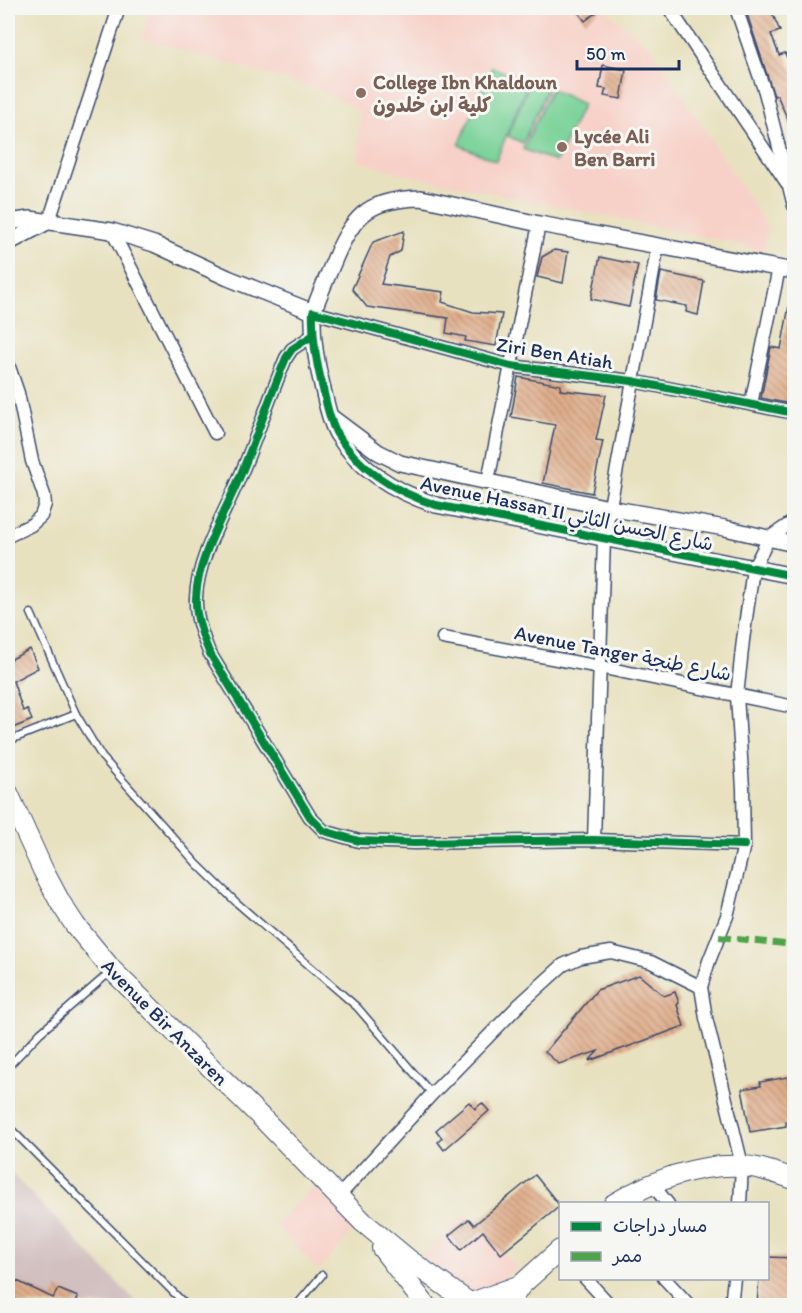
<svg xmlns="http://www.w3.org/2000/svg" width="802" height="1313" font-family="Itim,'Playpen Sans Arabic',sans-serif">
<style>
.built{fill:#f7d1c8}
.railway{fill:#d2bfc0}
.garden{fill:#78d197;stroke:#4a807a;stroke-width:1.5}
.building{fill:url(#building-back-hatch)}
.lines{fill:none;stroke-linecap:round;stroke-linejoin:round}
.service-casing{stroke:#3a4a6d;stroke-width:9}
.minor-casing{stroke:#3a4a6d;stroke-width:15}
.tertiary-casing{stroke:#3a4a6d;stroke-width:18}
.primary-casing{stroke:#3a4a6d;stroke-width:22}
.service{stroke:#fff;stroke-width:6}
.minor{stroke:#fff;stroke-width:12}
.tertiary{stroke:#fff;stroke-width:15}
.primary{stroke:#fff;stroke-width:20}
.quiet{stroke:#4fa44a;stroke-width:6;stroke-dasharray:12 6;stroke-linecap:butt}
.cycleway-casing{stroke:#f6f6f2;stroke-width:11}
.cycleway{stroke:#00873e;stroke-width:8}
.education-dot{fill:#8d6e63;stroke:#f6f6f2;stroke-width:2}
.labels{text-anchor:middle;stroke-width:6;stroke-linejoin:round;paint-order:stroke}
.education-label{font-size:20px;font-weight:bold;fill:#785e54;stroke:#f6f6f2;text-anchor:start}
.street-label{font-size:20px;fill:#1b2f5e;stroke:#f6f6f2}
</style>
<defs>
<pattern id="building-back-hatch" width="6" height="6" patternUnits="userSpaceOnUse" patternTransform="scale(1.5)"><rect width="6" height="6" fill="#e0ae8b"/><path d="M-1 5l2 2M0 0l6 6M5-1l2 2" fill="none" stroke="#b58e75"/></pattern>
</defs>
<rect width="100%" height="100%" fill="#f6f6f2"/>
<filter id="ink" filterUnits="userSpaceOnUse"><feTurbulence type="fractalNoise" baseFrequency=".0167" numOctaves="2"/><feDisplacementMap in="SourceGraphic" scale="12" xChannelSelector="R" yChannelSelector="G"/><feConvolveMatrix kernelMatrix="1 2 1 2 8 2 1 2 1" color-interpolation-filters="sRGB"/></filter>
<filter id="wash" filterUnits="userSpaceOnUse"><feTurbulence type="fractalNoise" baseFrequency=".008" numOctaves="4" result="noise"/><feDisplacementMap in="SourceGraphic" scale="24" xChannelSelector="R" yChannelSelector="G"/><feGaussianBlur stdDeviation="1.35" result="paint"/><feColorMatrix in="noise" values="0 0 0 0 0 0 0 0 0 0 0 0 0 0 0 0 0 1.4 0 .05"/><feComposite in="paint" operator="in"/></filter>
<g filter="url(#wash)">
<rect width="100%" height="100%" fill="#e8e1bf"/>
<g class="built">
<polygon points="153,8 604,8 651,48 768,227 763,254 744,245 407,175 358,161 359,110 320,90 140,38"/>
<polygon points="320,1182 359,1223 319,1271 274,1224"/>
<polygon points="466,1214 517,1267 496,1284 478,1290 468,1290 421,1257"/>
</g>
<polygon class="railway" points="8,1170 139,1305 8,1305"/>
<g class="garden">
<polygon points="492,67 528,82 496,161 459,145"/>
<polygon points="530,82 547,90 523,143 508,136"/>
<polygon points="551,89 583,104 556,162 523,149"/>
</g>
<g id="blocks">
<g class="building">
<polygon points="575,8 602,8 585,21"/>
<polygon points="745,8 770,8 780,31 771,34 779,55 785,53 795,76 795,136 777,95 774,96"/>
<polygon points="603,65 626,70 621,99 604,96 606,89 599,88"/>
<polygon points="404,231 401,251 390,257 381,284 444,292 442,302 473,312 502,314 496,346 465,341 466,337 446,333 448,318 367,307 352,289 373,242"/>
<polygon points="554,250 568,252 563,283 537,277 542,257"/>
<polygon points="600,257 638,265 629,307 591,299"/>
<polygon points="661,272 704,281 698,315 686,312 687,306 656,300"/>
<polygon points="789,306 795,306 795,405 761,398 771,347 781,349"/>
<polygon points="518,377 561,385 560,390 606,395 596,440 603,441 592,493 543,483 555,425 511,417"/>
<polygon points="30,649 38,668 13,681 23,711 27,709 32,720 8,730 8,661"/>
<polygon points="639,975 664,996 675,992 679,1003 677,1005 684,1026 589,1061 598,1051 559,1064 545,1052 597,990"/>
<polygon points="787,1077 789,1086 795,1085 795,1120 786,1122 786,1126 750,1132 742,1089 761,1086 760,1082"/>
<polygon points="469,1102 475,1109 482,1103 489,1111 444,1150 438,1142 442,1138 436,1130"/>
<polygon points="535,1175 560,1206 501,1254 483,1231 461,1250 449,1235 469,1219 474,1225"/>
<polygon points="768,1257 795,1258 795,1305 757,1305 759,1278 768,1278"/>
<polygon points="15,1280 53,1298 58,1289 78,1297 75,1305 8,1305 8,1299"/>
</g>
</g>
</g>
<g filter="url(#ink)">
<use href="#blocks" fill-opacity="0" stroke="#3a4a6d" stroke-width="1.5"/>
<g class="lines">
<defs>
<g id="service">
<polyline points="31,613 76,714 102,757 197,864 237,903 357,1007 432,1094"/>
<polyline points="8,741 76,714"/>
<polyline points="8,1067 40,1033 109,973"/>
<polyline points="8,1126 187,1306"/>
<polyline points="296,1306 322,1275"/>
</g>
<g id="minor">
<polyline points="669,8 789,186 794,206"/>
<polyline points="736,8 765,92 787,179"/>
<polyline points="49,221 119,8"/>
<polyline points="112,231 215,433"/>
<polyline points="313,312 511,366 632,381 794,413"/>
<path d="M312,336L292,349L286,358C270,396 257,436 241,474C226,511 197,558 196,598C195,616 202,635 209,652L310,817L324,831L359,841L414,843L594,840L744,845"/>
<polyline points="8,364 18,393 32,461 44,495 45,504 41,516 31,525 8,536"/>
<polyline points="751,404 779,268"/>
<polyline points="488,481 539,224"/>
<polyline points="443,638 600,667 794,707"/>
<polyline points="594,840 604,539 658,245"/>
<polyline points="651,1183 668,1204"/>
<polyline points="338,1197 432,1094 520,1004 563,965 581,957 611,952 651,962 701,987"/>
<polyline points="740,1204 742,1165 706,1018 701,987 709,961 727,916 744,845 743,788 737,696 743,640 753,569 769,538 794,521"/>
<polyline points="585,1278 611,1306"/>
<polyline points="664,1278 690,1306"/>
<polyline points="731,1306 734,1278"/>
</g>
<g id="tertiary">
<path d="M8,222L30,219L112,231L154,244L228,278L313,312C320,293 328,275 336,256C355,212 372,199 421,198L539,224L794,271"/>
<polyline points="8,243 49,221"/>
<path d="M313,312C312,337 316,361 322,385C326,401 329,420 337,434C360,471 396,492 436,505L794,576"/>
<polyline points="331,417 378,452 400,463 609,508 725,528 794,544"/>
</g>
<g id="primary">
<polyline points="8,793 43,870 60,902 75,925 112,970 266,1122 363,1222 409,1260 468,1302"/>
<path d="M614,1204C652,1181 695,1164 741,1166C758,1166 778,1174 794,1179"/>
<polyline points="382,1248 426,1306"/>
<polyline points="474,1302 521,1285"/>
<polyline points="507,1306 521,1285 560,1250"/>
</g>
</defs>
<use href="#service" class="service-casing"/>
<use href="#minor" class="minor-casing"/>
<use href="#tertiary" class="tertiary-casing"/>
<use href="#primary" class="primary-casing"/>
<use href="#service" class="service"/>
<use href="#minor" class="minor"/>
<use href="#tertiary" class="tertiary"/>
<use href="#primary" class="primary"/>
<polyline class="quiet" points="719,937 794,945"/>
<defs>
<g id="cycleway">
<path d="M312,336L292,349L286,358C270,396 257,436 241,474C226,511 197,558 196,598C195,616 202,635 209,652L310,817L324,831L359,841L414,843L594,840L744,845"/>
<path d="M794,413L632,381L511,366L313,312C312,337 316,361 322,385C326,401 329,420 337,434C360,471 396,492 436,505L794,576"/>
</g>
</defs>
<use href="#cycleway" class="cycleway-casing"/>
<use href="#cycleway" class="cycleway"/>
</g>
</g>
<g class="education-dot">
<circle cx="361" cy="93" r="6"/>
<circle cx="562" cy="147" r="6"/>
</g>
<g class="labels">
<g class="education-label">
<text x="373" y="89">College Ibn Khaldoun<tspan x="373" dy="23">كلية ابن خلدون</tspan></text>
<text x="574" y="143">Lycée Ali<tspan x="574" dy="23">Ben Barri</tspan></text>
</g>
<g class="street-label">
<text transform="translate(555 353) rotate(9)" y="7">Ziri Ben Atiah</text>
<text transform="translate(567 513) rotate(12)" y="7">Avenue Hassan II شارع الحسن الثاني</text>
<text transform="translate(623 653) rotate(11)" y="7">Avenue Tanger شارع طنجة</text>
<text transform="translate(165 1022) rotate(45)" y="7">Avenue Bir Anzaren</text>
</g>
</g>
<rect width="802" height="1313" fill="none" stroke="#f6f6f2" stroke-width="30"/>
<rect x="559" y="1202" width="210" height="78" fill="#f6f6f2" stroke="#9ea6b7" stroke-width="1.5"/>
<rect x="571" y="1222" width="30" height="9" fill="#00873e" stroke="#9ea6b7" stroke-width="1.5"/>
<text x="613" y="1232" font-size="18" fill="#1b2f5e">مسار دراجات</text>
<rect x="571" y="1252" width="30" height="9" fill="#4fa44a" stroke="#9ea6b7" stroke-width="1.5"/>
<text x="613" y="1262" font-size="18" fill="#1b2f5e">ممر</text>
<path d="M577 60v9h102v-9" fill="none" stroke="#1b2f5e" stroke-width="3"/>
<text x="586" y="60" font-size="18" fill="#1b2f5e" stroke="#f6f6f2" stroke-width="4.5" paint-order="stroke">50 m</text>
</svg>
